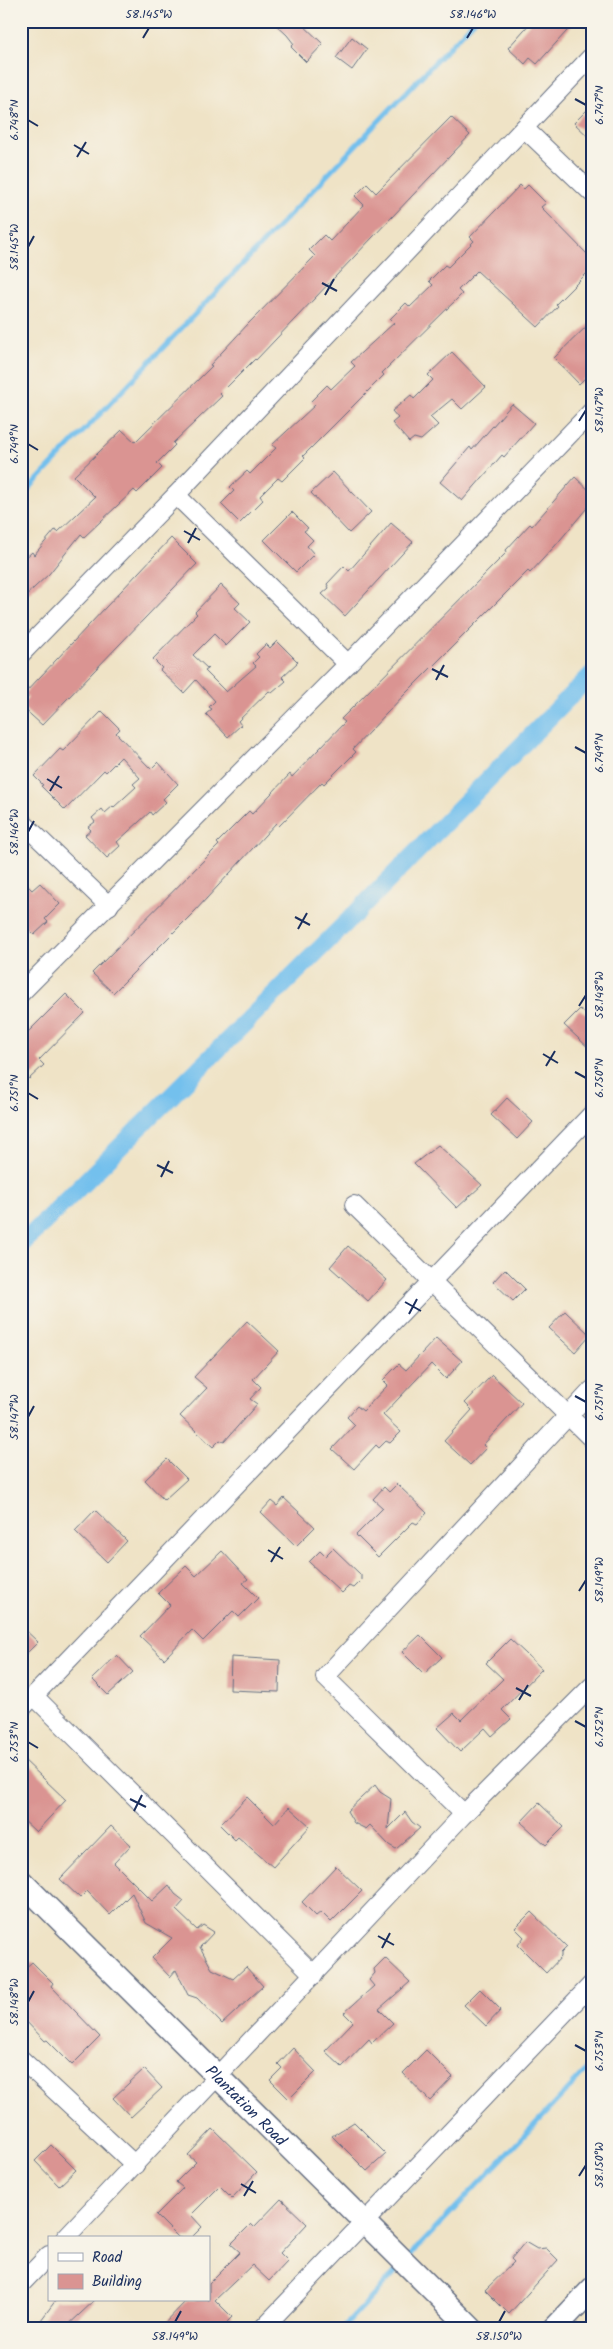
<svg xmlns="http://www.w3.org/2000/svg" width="613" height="2349" font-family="Kalam,sans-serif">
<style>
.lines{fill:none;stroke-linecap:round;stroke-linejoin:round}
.stream{stroke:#73c0ed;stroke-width:5}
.canal{stroke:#73c0ed;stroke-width:18}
.building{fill:#da9492}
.minor-casing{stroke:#656e82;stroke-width:20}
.tertiary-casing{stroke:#656e82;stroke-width:25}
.minor{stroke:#fff;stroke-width:18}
.tertiary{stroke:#fff;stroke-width:22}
.ticks{fill:none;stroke:#1b2f5e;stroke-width:2}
.labels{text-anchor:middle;stroke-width:4.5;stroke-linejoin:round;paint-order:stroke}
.street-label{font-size:16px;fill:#1b2f5e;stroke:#f7f3e8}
.neatline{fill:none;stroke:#1b2f5e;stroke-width:2}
.ticks-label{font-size:12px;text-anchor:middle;fill:#1b2f5e}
</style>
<rect width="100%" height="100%" fill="#f7f3e8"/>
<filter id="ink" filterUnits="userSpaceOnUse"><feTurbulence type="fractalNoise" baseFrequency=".02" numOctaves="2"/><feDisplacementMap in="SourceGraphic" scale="10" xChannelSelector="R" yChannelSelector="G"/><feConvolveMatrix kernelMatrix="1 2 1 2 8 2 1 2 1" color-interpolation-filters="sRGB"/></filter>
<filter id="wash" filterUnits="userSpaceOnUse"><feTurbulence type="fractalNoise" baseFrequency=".0096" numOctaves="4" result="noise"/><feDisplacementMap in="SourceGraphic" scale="20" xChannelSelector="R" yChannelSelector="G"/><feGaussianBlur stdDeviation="1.12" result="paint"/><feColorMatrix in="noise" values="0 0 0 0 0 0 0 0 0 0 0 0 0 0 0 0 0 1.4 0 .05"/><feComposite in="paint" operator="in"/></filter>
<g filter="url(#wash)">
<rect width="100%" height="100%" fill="#efe3c6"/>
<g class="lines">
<g class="stream">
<polyline points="21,497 474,21"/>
<polyline points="408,2258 592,2064"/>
<polyline points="343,2328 401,2266"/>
</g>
<polyline class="canal" points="21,1245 363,906 592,674"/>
</g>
<g id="blocks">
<g class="building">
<polygon points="272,21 299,21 323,44 306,62 291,47 294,44 287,35"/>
<polygon points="532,21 576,21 537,64 530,58 525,64 508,48"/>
<polygon points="352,37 367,49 352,70 336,58"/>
<polygon points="592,105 592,140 574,123"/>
<polygon points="451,117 470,135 256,360 255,359 220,394 222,396 173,443 175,445 157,463 162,468 137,493 134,490 84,537 81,534 49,574 21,600 21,562 32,552 34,555 55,530 58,532 95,497 74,476 122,430 135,442 212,366 210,365 248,324 315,256 309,250 324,235 330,241 364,205 355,196 367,184 376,193"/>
<polygon points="520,185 524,189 528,185 546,203 541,207 592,259 592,268 556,304 558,306 538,327 477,271 458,290 462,294 382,373 384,375 303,456 305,458 282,481 278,478 260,496 263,500 240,523 221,504 234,491 230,487 247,471 250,474 276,448 272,445 315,405 311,401 327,385 331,389 355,366 351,362 394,323 390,319 406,303 410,307 433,285 429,281 445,265 448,267 474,241 470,237"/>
<polygon points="592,321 592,371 579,384 554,358"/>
<polygon points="452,352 486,387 462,409 452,399 430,417 438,425 421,440 414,438 409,442 392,423 398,418 392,411 411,395 414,399 433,380 428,375"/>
<polygon points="512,404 534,423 504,457 502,455 462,501 440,482 470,447 472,450"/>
<polygon points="333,472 371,512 349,533 311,493"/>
<polygon points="575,477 592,493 592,502 555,546 530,573 528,571 404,695 353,749 356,752 324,784 322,782 279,826 276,823 195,911 113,993 92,973 219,845 217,843 249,811 252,814 290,774 292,777 345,722 341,719 507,552 506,550 530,524 532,526"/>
<polygon points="292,512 308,528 304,531 313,540 307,546 314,554 296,572 264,540"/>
<polygon points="391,523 413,542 345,616 322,594 329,588 327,584 344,566 349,571"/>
<polygon points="171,538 197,564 42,725 21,706 28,697 24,694"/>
<polygon points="221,585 240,603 235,608 250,622 226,646 214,634 193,655 208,669 205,671 226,692 256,666 253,663 259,657 256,654 266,644 270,648 277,641 298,662 282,677 286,681 272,693 269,691 238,721 241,725 228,737 206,714 212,709 209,707 215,701 196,680 184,693 160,670 162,668 153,659 197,614 195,612"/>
<polygon points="102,711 120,729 116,733 151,769 158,762 178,784 163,799 166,802 152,815 150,812 117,842 120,846 107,858 85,835 91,830 88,827 95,822 92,818 102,809 105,813 113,806 114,807 136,787 133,784 140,778 121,757 106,772 104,770 65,810 41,786 43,785 34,776 60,749 63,751"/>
<polygon points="40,883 60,904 45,919 48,922 34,935 21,922 21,893 28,886 32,890"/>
<polygon points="66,994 85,1013 39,1060 44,1065 29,1079 21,1072 21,1039"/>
<polygon points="580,1009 592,1019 592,1051 564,1025"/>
<polygon points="507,1098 533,1122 517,1139 491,1115"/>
<polygon points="438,1145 482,1185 457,1208 414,1164"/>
<polygon points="348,1246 387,1280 368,1301 330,1267"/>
<polygon points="505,1269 525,1289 513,1301 493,1282"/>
<polygon points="565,1311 590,1335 575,1352 549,1328"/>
<polygon points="247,1321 279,1351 253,1379 261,1387 250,1399 257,1404 224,1442 220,1440 213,1447 180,1416 207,1388 194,1377"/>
<polygon points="436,1338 462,1361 446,1379 431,1364 383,1415 401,1432 390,1443 386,1441 379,1448 376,1445 354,1469 332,1449 355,1425 347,1417 357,1406 363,1411 388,1385 383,1380 399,1364 406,1370"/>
<polygon points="492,1375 522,1403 483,1445 486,1448 470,1465 444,1441 472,1410 465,1403"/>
<polygon points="167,1459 187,1479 164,1500 145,1480"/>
<polygon points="397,1484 427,1513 417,1524 413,1522 378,1557 356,1535 383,1508 373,1499 384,1487 389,1492"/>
<polygon points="284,1498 315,1527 296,1546 261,1512 271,1501 277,1506"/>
<polygon points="95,1510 127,1541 107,1562 75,1531"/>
<polygon points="333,1548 361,1575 361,1580 353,1588 349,1586 342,1593 309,1562 320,1551 325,1556"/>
<polygon points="222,1551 248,1579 243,1583 258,1598 239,1617 233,1611 203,1641 192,1630 164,1659 140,1636 170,1605 158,1593 186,1566 196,1576"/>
<polygon points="21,1626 38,1642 21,1659"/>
<polygon points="420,1635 442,1657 424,1674 402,1652"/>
<polygon points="510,1639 542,1669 502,1710 511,1719 492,1736 485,1728 460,1752 437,1728 454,1713 461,1720 503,1679 486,1663"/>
<polygon points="117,1655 133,1672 108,1695 92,1679"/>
<polygon points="231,1657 280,1660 279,1692 230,1690"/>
<polygon points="21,1757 66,1800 36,1832 21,1818"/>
<polygon points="375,1785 380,1792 391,1799 388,1829 405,1812 412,1822 420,1828 396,1849 389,1845 370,1825 366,1829 354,1823 347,1811"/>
<polygon points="247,1797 274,1824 289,1807 310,1826 273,1867 238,1837 235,1840 220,1825"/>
<polygon points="539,1803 564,1827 546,1845 521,1822"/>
<polygon points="111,1826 131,1845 114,1863 152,1901 169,1885 175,1894 184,1901 176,1910 197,1930 203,1925 214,1932 200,1947 212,1969 233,1979 246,1967 263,1986 222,2024 197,1998 188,1995 176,1970 170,1977 152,1958 172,1938 146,1923 132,1893 110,1915 87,1891 80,1898 60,1879"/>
<polygon points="336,1866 362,1891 331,1922 321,1912 316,1916 302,1902"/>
<polygon points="531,1912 567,1947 561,1953 561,1957 546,1973 518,1945 524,1937 515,1928"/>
<polygon points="385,1958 410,1982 379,2009 393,2023 372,2043 369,2039 342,2067 325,2051 353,2022 344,2013 374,1986 369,1980 375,1973 374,1969"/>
<polygon points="32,1962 53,1983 51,1986 100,2037 72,2065 47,2040 45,2041 21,2016 21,1972"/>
<polygon points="480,1989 501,2010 486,2026 464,2005"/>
<polygon points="293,2048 316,2072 289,2099 270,2080 282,2068 278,2064"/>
<polygon points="426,2050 453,2077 430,2101 403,2073"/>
<polygon points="144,2069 162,2088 131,2117 113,2098"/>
<polygon points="354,2122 386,2154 367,2171 332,2136"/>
<polygon points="213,2129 257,2172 232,2198 220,2186 191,2215 202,2227 191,2238 179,2238 156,2215 183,2188 176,2182 196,2162 188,2155"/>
<polygon points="51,2145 76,2170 59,2186 35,2161"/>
<polygon points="281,2199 307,2224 280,2253 288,2261 269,2281 252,2265 215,2300 232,2317 221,2328 160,2328 187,2300 209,2300 209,2283 240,2252 231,2244 251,2224 254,2227"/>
<polygon points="525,2242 537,2249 546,2248 558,2260 509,2314 485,2290 514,2262 511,2259"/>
<polygon points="56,2300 95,2300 65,2328 35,2328"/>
</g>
</g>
</g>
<g filter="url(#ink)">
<use href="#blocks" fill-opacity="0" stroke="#656e82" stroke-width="1"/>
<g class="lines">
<defs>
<g id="minor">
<polyline points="524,128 592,193"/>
<polyline points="176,495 348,664"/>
<polyline points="21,654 176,495 592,56"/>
<polyline points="21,821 109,906"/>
<polyline points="21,993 348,664 592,411"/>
<polyline points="354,1205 592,1439"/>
<polyline points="34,1696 314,1975"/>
<polyline points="21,1709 592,1114"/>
<polyline points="464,1814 325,1677 592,1390"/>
<polyline points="21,2059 135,2165"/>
<polyline points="65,2238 464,1814 592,1686"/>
<polyline points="21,2284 49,2255"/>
<polyline points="263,2328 592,1984"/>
</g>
<g id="tertiary">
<path id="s1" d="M21,1881L471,2328"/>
<polyline points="555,2328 592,2289"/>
</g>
</defs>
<use href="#minor" class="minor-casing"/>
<use href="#tertiary" class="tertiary-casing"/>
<use href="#minor" class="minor"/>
<use href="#tertiary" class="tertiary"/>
</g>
</g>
<path class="ticks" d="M143,38L149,28M467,38L473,28M575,99L586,105M28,120L38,126M74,145L89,154M77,157L86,142M28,247L34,236M322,283L337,291M325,295L334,279M579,421L586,410M28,444L38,450M184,531L200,540M188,543L196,528M432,669L448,677M436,680L444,665M575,747L586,753M47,779L62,788M50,791L59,776M28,832L34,821M295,917L310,925M298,929L307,913M579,1006L586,995M543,1054L558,1063M546,1066L555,1051M575,1072L586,1078M28,1093L38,1099M157,1165L173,1173M161,1177L169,1161M405,1302L421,1311M409,1314L417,1299M575,1396L586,1402M28,1417L34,1406M268,1550L283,1559M271,1562L280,1547M579,1591L586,1580M516,1688L531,1696M519,1700L528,1685M575,1721L586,1727M28,1742L38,1748M130,1799L146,1807M134,1811L142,1795M378,1936L394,1945M382,1948L390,1933M28,2002L34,1991M575,2045L586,2051M579,2176L586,2165M241,2184L256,2193M244,2196L253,2181M175,2322L181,2311M499,2322L505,2311"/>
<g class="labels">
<g class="street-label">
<text dy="6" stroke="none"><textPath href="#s1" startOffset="318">Plantation Road</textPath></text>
</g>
</g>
<rect width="613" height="2349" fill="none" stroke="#f7f3e8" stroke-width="55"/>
<rect x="48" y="2236" width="162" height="65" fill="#f7f3e8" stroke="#9fa5b1"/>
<rect x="58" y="2253" width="25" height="8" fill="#ffffff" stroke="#9fa5b1"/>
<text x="92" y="2262" font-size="15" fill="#1b2f5e">Road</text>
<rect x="58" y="2274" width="25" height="15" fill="#da9492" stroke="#9fa5b1"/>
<text x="92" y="2286" font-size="15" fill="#1b2f5e">Building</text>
<rect x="28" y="28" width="558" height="2294" class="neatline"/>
<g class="ticks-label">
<text x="149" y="18">58.145°W</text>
<text x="473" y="18">58.146°W</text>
<text transform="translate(599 105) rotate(-90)" y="4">6.747°N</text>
<text transform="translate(14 120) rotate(-90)" y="4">6.748°N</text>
<text transform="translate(14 247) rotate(-90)" y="4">58.145°W</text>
<text transform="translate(599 410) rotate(-90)" y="4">58.147°W</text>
<text transform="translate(14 444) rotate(-90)" y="4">6.749°N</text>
<text transform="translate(599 753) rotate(-90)" y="4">6.749°N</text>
<text transform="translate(14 832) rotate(-90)" y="4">58.146°W</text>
<text transform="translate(599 995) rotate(-90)" y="4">58.148°W</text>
<text transform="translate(599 1078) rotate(-90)" y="4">6.750°N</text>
<text transform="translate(14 1093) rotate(-90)" y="4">6.751°N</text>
<text transform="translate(599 1402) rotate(-90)" y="4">6.751°N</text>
<text transform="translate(14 1417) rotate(-90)" y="4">58.147°W</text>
<text transform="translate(599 1580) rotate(-90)" y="4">58.149°W</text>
<text transform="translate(599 1727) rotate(-90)" y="4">6.752°N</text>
<text transform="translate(14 1742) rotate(-90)" y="4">6.753°N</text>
<text transform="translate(14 2002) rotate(-90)" y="4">58.148°W</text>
<text transform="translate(599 2051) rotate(-90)" y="4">6.753°N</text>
<text transform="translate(599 2165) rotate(-90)" y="4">58.150°W</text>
<text x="175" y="2340">58.149°W</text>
<text x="499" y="2340">58.150°W</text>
</g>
</svg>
